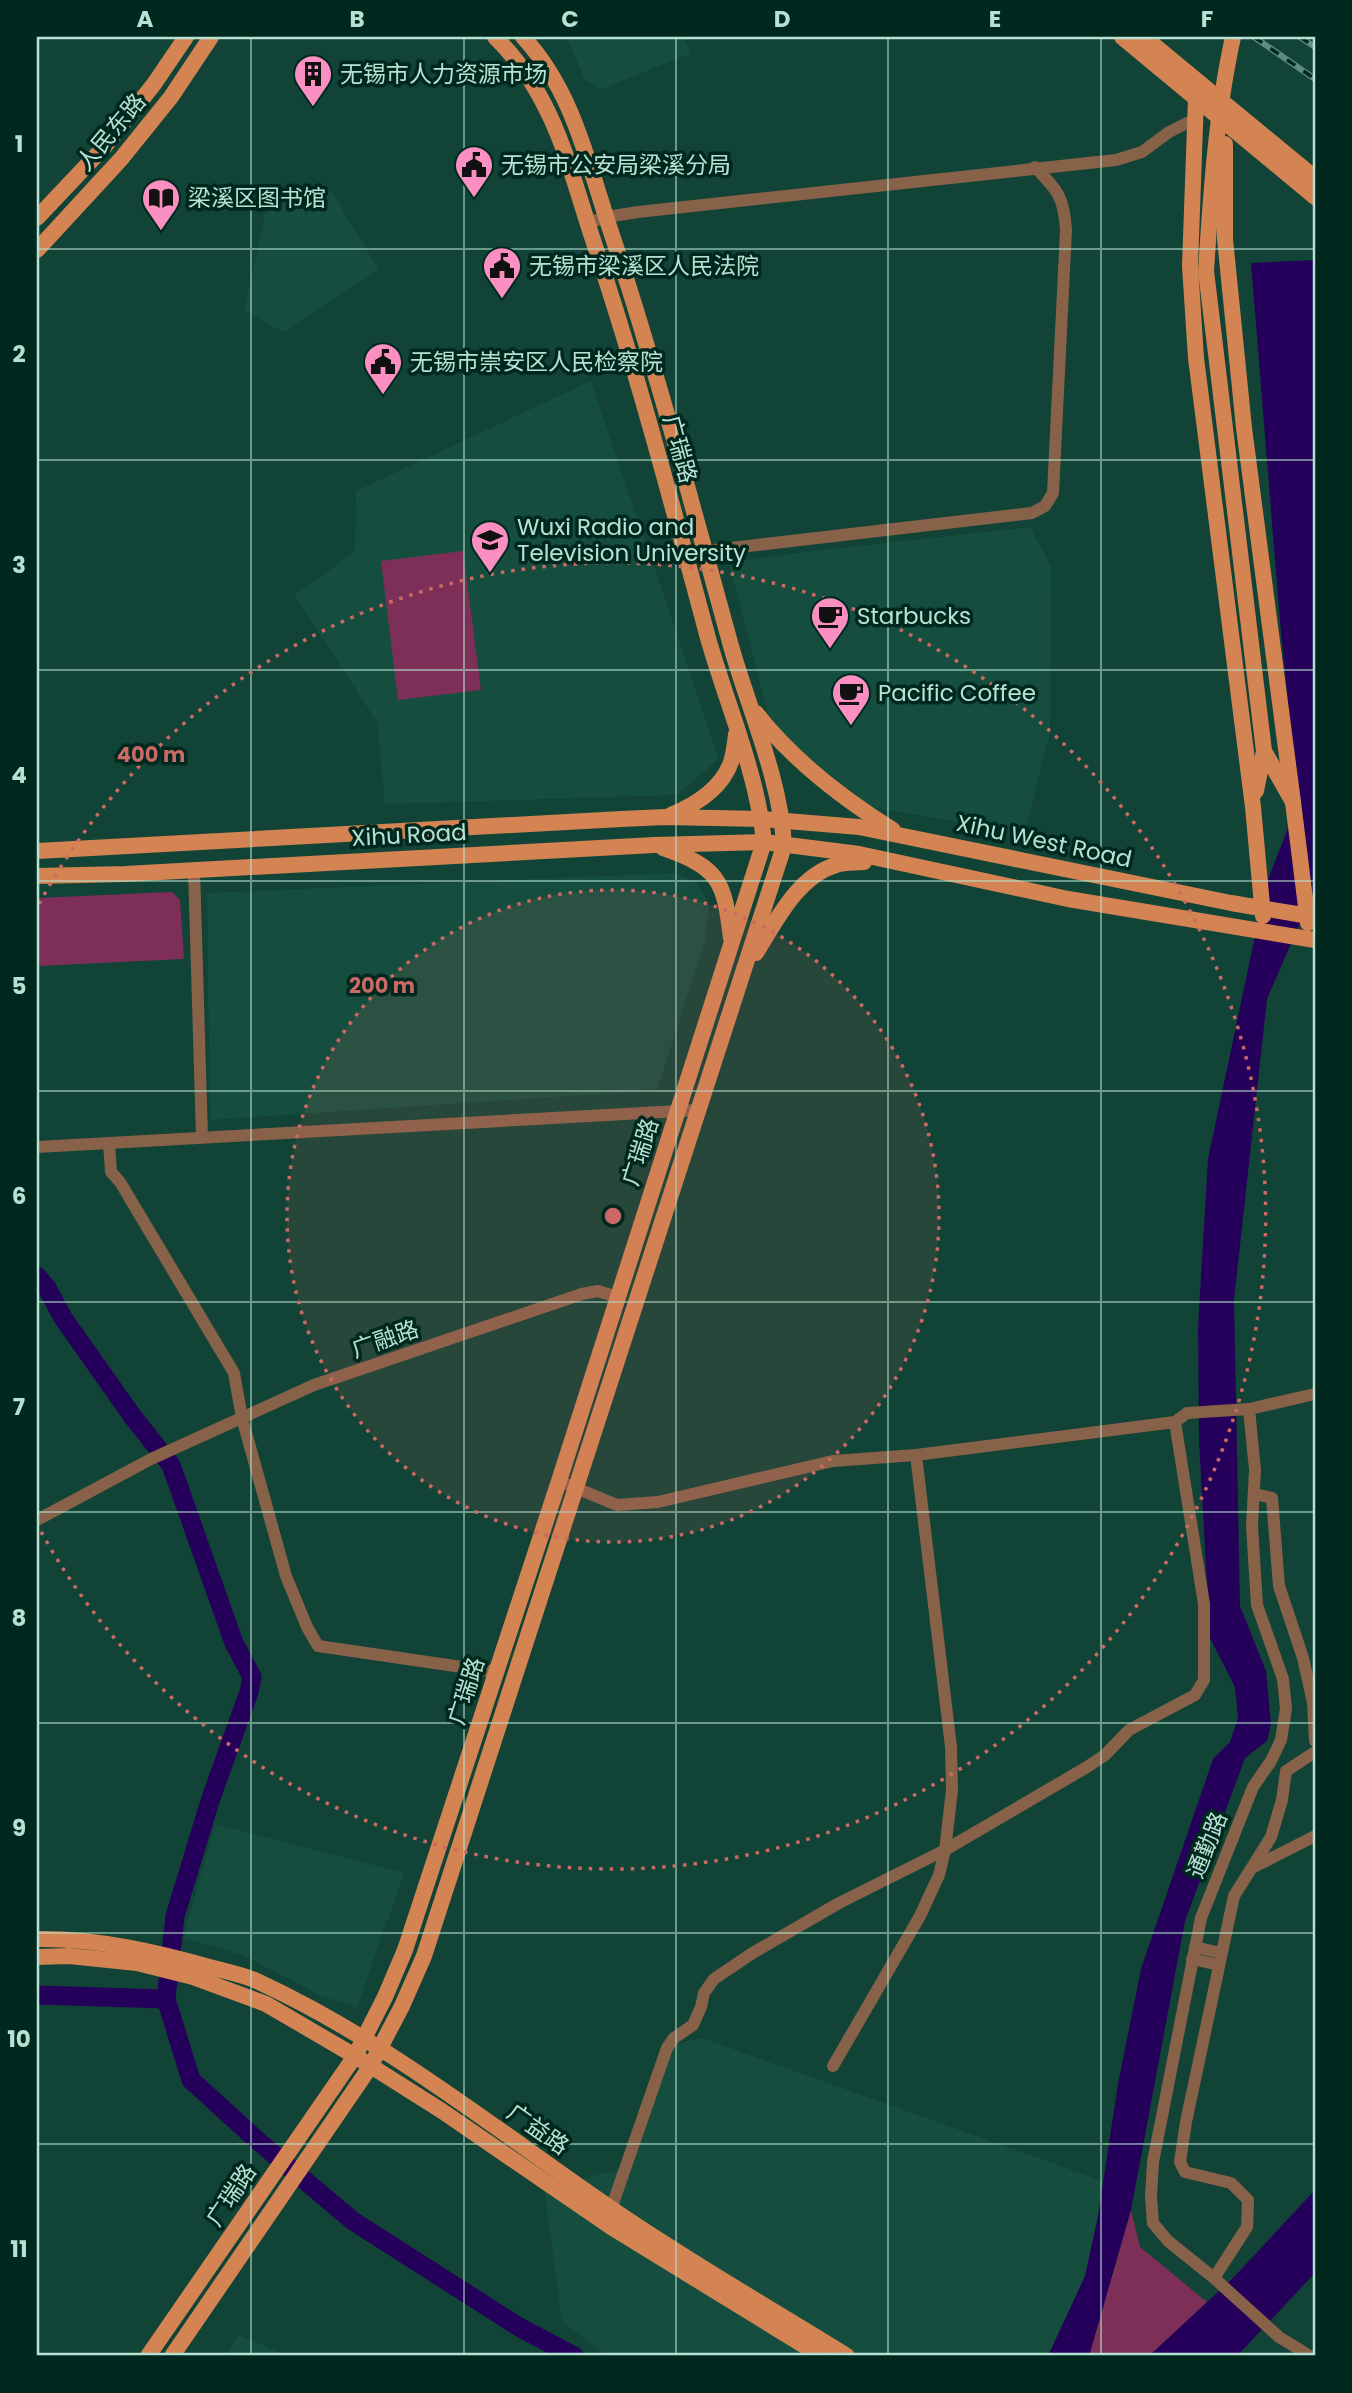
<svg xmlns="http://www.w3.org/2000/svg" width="1352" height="2393" font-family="Poppins,'Noto Sans SC',sans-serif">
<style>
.built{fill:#154e3e}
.green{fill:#7e2f58}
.water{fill:#25005a}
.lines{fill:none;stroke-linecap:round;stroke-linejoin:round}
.river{stroke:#25005a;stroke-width:19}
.minor{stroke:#886149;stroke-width:12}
.major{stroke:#d48452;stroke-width:16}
.rail-casing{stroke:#5e8c7e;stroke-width:6}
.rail{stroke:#00281e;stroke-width:3.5;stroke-dasharray:10;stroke-linecap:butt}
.grid{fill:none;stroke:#b7e1d2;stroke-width:2;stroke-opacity:0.55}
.ring{fill:none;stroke:#cb6964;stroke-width:3.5;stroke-dasharray:3.5 7}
.labels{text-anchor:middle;stroke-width:7;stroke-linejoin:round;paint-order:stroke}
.poi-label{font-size:23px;fill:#b7e1d2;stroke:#00281e;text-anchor:start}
.street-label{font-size:23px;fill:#b7e1d2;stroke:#00281e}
.centre{fill:#cb6964;stroke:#00281e;stroke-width:3.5}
.ring-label{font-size:21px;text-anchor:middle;font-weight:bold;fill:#cb6964;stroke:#00281e;stroke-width:7;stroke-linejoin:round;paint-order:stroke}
.neatline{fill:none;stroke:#b7e1d2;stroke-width:2.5}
.grid-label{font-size:23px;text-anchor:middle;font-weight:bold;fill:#b7e1d2}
</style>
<rect width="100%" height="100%" fill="#114336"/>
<g class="built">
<polygon points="563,37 684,37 691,53 602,89 585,80 570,45"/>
<polygon points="305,191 331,191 379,270 283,332 244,310 265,214"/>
<polygon points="591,381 719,759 677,795 385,804 377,722 294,595 355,552 356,491"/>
<polygon points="1030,527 1051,566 1050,732 1025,833 869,807 784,738 767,710 729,563 788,554"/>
<polygon points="674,873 697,883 709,903 705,940 657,1090 210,1120 207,893"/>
<polygon points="215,1824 404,1873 357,2007 321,1996 243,1955 183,1938"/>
<polygon points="702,2038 1103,2181 1098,2216 1085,2276 1048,2356 608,2356 562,2322 544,2188 625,2168 675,2044"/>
<polygon points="238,2335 281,2353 279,2356 225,2356"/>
</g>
<g class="green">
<polygon points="463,551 481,690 398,700 381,561"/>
<polygon points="172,892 180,900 184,959 37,966 37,898"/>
<polygon points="1131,2210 1140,2247 1207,2302 1149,2356 1089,2356"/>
</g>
<g class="water">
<polygon points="1315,260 1315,888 1267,999 1234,1300 1240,1606 1266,1671 1271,1724 1267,1741 1245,1758 1185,1921 1131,2210 1089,2356 1048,2356 1085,2276 1098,2216 1118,2084 1141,1969 1213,1759 1230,1742 1238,1718 1235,1687 1210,1638 1199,1441 1198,1327 1208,1159 1266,884 1298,803 1280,621 1251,263"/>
<polygon points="1315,2190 1315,2273 1237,2356 1149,2356 1233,2278"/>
</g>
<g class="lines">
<g class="river">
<polyline points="37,1276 47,1288 63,1318 133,1417 171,1465 234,1643 252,1677 249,1692 211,1798 175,1916 166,1999 191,2080 258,2141 353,2221 519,2327 574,2356"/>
<polyline points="37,1995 166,1999"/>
</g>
<g class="minor">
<polyline points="588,223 606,217 638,212 1116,160 1142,152 1169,132 1195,119"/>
<path d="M705,551L1032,513L1045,506L1053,493L1066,230C1064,197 1058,191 1035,167"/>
<polyline points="194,869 202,1137"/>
<polyline points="109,1143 111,1172 120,1182 234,1373 242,1418 286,1576 307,1627 318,1646 496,1672"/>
<polyline points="37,1147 697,1110"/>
<polyline points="1249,1409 1255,1470 1252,1526 1257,1605 1283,1679 1286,1709 1281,1740 1271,1761 1253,1787 1201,1918 1153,2162 1151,2197 1153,2223 1168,2241 1214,2278 1279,2337 1310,2356"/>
<polyline points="559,1481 617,1505 658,1502 833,1461 916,1455 1175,1422 1187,1413 1249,1409 1315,1394"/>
<polyline points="1255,1494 1272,1498 1279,1586 1303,1658 1313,1703 1315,1741"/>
<polyline points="37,1520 151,1459 314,1385 582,1294 598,1291 617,1297"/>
<polyline points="1254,1867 1315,1836"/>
<polyline points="1195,1947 1221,1953"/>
<polyline points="1192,1959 1219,1965"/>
<polyline points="833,2066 920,1916 939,1875 945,1850 952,1790 951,1747 916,1455"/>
<polyline points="611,2216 611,2209 667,2048 674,2038 693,2025 701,2007 704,1993 714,1979 751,1954 839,1903 945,1850 1087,1767 1105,1755 1129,1730 1195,1695 1204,1680 1204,1604 1175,1422"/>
<polyline points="1214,2278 1247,2227 1248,2200 1231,2183 1185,2172 1180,2162 1186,2122 1234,1896 1271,1837 1282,1800 1286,1771 1315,1752"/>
</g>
<g class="major">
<polyline points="1122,37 1315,197"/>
<polyline points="1144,37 1315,178"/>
<path d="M1233,37C1216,114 1211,193 1206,271L1264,751"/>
<polyline points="1198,82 1196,98 1190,266 1196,358 1253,807 1263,916"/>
<polyline points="1225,144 1225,239 1244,428 1293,802"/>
<polyline points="37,218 105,146 154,84 186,37"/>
<polyline points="37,250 121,159 171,97 211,37"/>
<path d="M756,713C793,761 842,798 893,830"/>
<polyline points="1256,791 1264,751 1293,802 1308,923"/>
<path d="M671,815C695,805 722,788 731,762C734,753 735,743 736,734"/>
<path d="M663,848C720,868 724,881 731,938"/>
<polyline points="37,851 621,819 665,817 762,819 859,827 1231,903 1315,917"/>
<polyline points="37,876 125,874 654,845 764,842 859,854 1068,899 1315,940"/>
<path d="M756,953C776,921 798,876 836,865C845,862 855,863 864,862"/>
<path d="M37,1939C96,1938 157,1952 213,1968C228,1972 245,1975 259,1982C386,2041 494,2128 609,2207C686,2260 768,2307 847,2356"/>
<polyline points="37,1957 69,1956 137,1963 193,1977 266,2004 355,2056 442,2111 611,2227 821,2356"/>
<path d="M148,2356L355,2056L385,1997L405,1950L559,1481L764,842C757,772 727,705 708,638C672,504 637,371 593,240C568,164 554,95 495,37"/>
<path d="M172,2356L370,2067L402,2006L424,1956L784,846C781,780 749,710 731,646C692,505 655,363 608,223C587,159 571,88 523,37"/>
</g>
<defs>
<g id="rail">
<polyline points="1254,37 1315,79"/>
<polyline points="1300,37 1315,47"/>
</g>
</defs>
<use href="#rail" class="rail-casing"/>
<use href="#rail" class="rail"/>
</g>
<path class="grid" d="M251,37V2356M464,37V2356M676,37V2356M888,37V2356M1101,37V2356M37,249H1315M37,460H1315M37,670H1315M37,881H1315M37,1091H1315M37,1302H1315M37,1512H1315M37,1723H1315M37,1933H1315M37,2144H1315"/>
<circle cx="613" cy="1216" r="326" fill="#cb6964" fill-opacity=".12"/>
<g class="ring">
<circle cx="613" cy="1216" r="326"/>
<path d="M39 904A653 653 0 1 1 39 1528"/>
</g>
<defs>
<symbol id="building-pin" viewBox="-11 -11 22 30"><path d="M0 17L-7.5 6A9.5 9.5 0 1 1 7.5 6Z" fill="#fc8fc2" stroke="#00281e"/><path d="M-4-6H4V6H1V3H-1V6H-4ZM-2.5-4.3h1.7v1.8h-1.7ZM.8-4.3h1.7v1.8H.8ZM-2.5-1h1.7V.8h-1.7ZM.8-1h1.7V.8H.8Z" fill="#111"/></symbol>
<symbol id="civic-pin" viewBox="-11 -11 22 30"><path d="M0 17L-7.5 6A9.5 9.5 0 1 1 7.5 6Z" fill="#fc8fc2" stroke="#00281e"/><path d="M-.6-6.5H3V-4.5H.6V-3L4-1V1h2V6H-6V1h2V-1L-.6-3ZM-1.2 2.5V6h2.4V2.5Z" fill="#111"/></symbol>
<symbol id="library-pin" viewBox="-11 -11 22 30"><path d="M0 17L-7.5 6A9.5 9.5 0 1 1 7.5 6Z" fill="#fc8fc2" stroke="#00281e"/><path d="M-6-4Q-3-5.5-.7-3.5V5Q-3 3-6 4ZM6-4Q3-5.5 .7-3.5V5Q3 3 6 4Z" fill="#111"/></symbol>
<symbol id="school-pin" viewBox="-11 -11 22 30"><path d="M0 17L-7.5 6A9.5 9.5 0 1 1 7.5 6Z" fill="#fc8fc2" stroke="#00281e"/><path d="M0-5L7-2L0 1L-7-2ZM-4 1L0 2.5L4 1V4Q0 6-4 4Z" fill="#111"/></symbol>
<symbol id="cafe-pin" viewBox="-11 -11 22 30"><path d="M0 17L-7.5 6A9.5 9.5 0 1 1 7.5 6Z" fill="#fc8fc2" stroke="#00281e"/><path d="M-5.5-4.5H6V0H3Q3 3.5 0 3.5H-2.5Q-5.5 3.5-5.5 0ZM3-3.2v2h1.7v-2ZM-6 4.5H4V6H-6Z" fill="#111"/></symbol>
</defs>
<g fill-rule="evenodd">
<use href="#building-pin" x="291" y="52" width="44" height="60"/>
<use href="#civic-pin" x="452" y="143" width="44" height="60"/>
<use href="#library-pin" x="139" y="176" width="44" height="60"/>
<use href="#civic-pin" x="480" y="244" width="44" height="60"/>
<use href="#civic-pin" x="361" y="340" width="44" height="60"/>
<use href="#school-pin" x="468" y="518" width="44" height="60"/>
<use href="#cafe-pin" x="808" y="594" width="44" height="60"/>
<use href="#cafe-pin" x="829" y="671" width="44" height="60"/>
</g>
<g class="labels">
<g class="poi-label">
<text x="340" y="82">无锡市人力资源市场</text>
<text x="501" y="173">无锡市公安局梁溪分局</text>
<text x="188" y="206">梁溪区图书馆</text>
<text x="529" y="274">无锡市梁溪区人民法院</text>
<text x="410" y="370">无锡市崇安区人民检察院</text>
<text x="517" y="535">Wuxi Radio and<tspan x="517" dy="26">Television University</tspan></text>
<text x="857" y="624">Starbucks</text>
<text x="878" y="701">Pacific Coffee</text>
</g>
<g class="street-label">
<text transform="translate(111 132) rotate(-50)" y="8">人民东路</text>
<text transform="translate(680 449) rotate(75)" y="8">广瑞路</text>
<text transform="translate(409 835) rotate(-3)" y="8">Xihu Road</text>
<text transform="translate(1044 841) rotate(12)" y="8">Xihu West Road</text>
<text transform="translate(640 1152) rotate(-72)" y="8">广瑞路</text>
<text transform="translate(385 1339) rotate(-19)" y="8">广融路</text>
<text transform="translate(466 1691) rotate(-72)" y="8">广瑞路</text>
<text transform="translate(1207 1845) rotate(-68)" y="8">通勤路</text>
<text transform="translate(538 2129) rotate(35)" y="8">广益路</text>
<text transform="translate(231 2195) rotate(-56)" y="8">广瑞路</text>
</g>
</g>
<circle cx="613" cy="1216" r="10" class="centre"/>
<g class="ring-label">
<text x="151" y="762">400 m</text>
<text x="382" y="993">200 m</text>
</g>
<rect width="1352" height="2393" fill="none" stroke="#00281e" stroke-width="77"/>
<rect x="38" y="38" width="1276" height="2316" class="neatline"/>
<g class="grid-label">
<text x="145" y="27">A</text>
<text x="357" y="27">B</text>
<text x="570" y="27">C</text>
<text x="782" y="27">D</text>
<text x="995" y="27">E</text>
<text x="1207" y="27">F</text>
<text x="19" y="152">1</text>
<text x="19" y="362">2</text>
<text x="19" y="573">3</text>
<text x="19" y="783">4</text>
<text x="19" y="994">5</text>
<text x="19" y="1204">6</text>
<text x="19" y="1415">7</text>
<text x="19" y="1626">8</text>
<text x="19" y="1836">9</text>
<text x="19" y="2047">10</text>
<text x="19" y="2257">11</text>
</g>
</svg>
